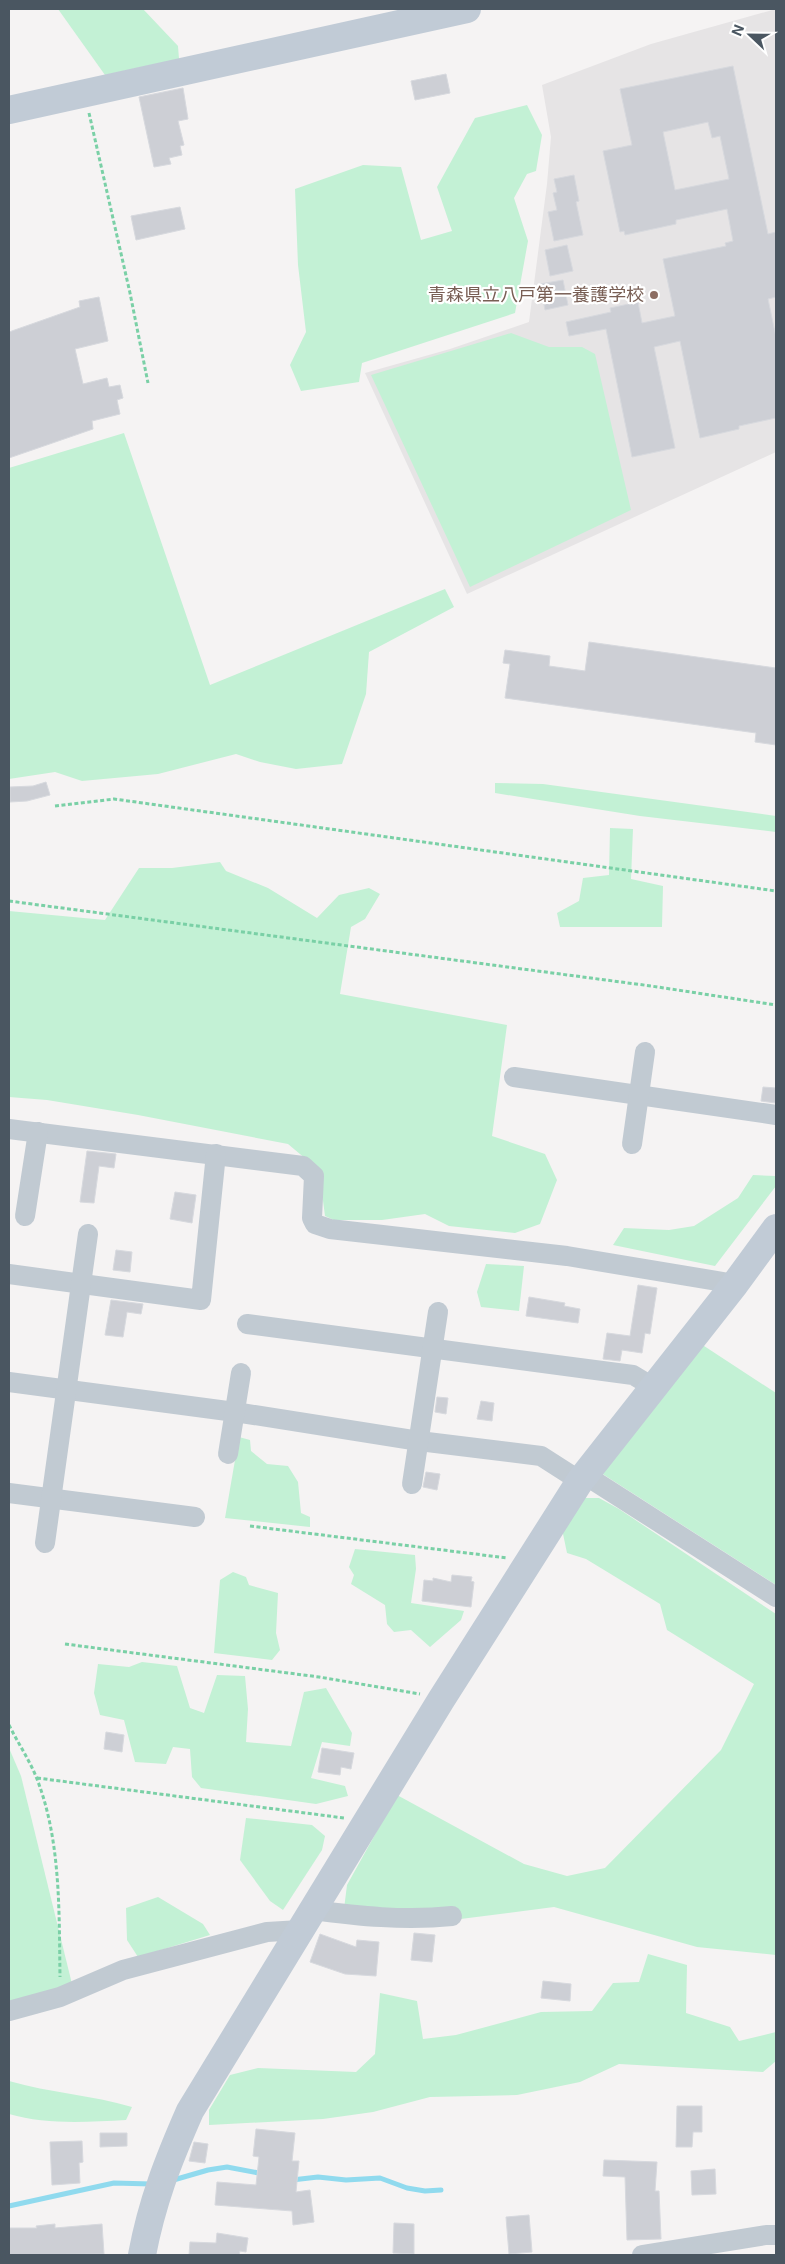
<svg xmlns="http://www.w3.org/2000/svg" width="785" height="2264" font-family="Inter,'Noto Sans JP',sans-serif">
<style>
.education{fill:#e6e4e5}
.green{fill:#c3f1d5}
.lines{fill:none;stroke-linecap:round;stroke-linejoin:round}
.stream{stroke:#90daee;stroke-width:5}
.building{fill:#cdcfd5;stroke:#d7d9de;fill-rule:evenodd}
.path{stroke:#7ad0a6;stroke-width:3;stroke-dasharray:4 2.5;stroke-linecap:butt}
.street{stroke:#c1cad2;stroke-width:20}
.secondary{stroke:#c1cbd6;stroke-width:28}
.education-dot{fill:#8d6e63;stroke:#fff;stroke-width:2}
.labels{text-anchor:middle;stroke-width:4.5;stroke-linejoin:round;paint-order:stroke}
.education-label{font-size:18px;fill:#785e54;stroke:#fff;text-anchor:end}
</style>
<rect width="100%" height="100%" fill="#f5f3f3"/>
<polygon class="education" points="776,9 776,452 467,594 365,373 450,349 529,322 547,184 551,137 542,85 651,44"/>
<g class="green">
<polygon points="58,9 143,9 178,46 179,59 105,75"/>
<polygon points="527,105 542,135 536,171 527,174 514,198 528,241 515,313 362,363 359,382 301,391 290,365 306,332 298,265 295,189 363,165 401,167 421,240 452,231 437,187 475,118"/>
<polygon points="511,333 549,347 582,347 595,354 631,510 470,587 371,375"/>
<polygon points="124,433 210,685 445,589 454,607 369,652 366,694 342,764 296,769 260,762 236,754 158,774 82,781 55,772 9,779 9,468"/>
<polygon points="495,783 543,784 776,816 776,832 640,816 495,793"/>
<polygon points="610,828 633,829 631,879 663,886 662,927 560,927 557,913 579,901 583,878 609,875"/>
<polygon points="220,862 226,871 268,888 317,918 339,895 369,888 380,894 365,919 351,927 340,994 507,1025 492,1136 545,1154 557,1180 540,1224 515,1233 449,1226 425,1214 382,1220 334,1220 325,1216 319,1170 288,1144 138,1115 47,1100 9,1097 9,911 105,920 139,868 172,868"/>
<polygon points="753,1175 775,1176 776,1186 715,1266 613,1245 624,1228 669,1230 694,1226 738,1198"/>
<polygon points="486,1264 524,1266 519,1311 481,1307 477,1292"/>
<polygon points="698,1342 776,1393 776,1585 601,1473"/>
<polygon points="239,1437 250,1440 251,1451 267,1464 288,1466 298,1482 301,1513 310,1517 310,1527 225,1518"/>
<polygon points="584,1498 599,1498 619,1509 776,1614 776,1955 697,1947 554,1907 429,1923 343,1917 347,1885 397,1795 524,1864 567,1876 605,1868 721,1750 754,1684 667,1630 660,1604 586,1559 567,1553 562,1529"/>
<polygon points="355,1549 415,1555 416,1569 411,1603 464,1611 461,1620 430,1647 411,1630 394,1632 387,1624 385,1605 351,1584 354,1575 349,1567"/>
<polygon points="233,1572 246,1577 249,1585 278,1593 276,1633 280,1650 272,1660 214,1653 220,1580"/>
<polygon points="142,1662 177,1666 190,1708 204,1713 217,1675 245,1676 248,1709 246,1742 291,1746 304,1692 326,1688 352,1733 350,1746 322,1742 311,1778 345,1786 348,1796 316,1804 201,1788 192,1777 190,1749 173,1747 166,1764 135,1762 124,1720 100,1715 94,1693 98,1664 129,1667"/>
<polygon points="9,1748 21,1776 73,1988 9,2003"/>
<polygon points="246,1818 312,1825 325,1836 322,1850 283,1910 270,1901 240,1860"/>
<polygon points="158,1897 203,1924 210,1935 138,1957 127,1940 126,1908"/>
<polygon points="648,1954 687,1965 686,2013 730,2027 739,2041 776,2032 776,2061 763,2072 619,2064 580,2082 517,2095 430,2097 373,2112 323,2119 209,2125 209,2110 230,2075 258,2068 356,2072 375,2054 380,1993 417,2001 423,2039 456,2035 541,2012 592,2011 613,1983 639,1982"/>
<path d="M9,2081C50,2093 92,2095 132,2107L126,2120C87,2122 46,2125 9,2114Z"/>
</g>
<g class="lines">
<g class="stream">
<polyline points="292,2180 318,2177 346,2180 380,2178 407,2188 425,2191 441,2190"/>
<polyline points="170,2181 208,2170 227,2167 264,2174"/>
<polyline points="9,2206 114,2183 151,2184"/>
</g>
</g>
<g class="building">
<path d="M733,66L768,234L776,232V297L768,299L776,337V418L739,426V429L700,438L680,341L654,347L675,448L632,457L606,329L569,336L566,322L611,312L610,308L638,302L642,323L675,316L663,259L726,246L725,243L733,241L727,209L676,220V224L625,235L624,231L620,232L603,151L632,145L620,89ZM708,122L712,138L720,136L729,179L675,190L663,132Z"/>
<polygon points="446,74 450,93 415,100 411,81"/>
<polygon points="183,88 188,119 178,121 184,145 180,146 182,155 169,158 171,164 154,167 139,97"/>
<polygon points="574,175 579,201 576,202 583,235 554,241 548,212 557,210 553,193 557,192 554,179"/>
<polygon points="180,207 185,229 136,240 131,216"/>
<polygon points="567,245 573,271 550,276 545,250"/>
<polygon points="563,280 568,305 545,310 540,284"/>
<polygon points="99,297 108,341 75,349 83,384 107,378 109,387 120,385 123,398 117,400 120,414 92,421 93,429 9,458 9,332 80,307 79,301"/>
<polygon points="589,642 776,668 776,745 755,742 756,733 505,698 510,664 503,663 505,650 550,656 549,666 585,671"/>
<polygon points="46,782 50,795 27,801 10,802 10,787 33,786"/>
<polygon points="763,1087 776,1088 776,1103 761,1101"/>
<polygon points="87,1151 116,1154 114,1168 99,1166 94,1203 80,1202"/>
<polygon points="175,1192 196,1195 192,1223 170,1219"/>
<polygon points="116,1250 132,1252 130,1272 113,1270"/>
<polygon points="638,1285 657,1288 650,1334 645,1333 642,1353 622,1350 620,1361 603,1359 607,1333 630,1336"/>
<polygon points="529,1297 565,1303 564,1306 580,1309 578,1323 526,1316"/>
<polygon points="111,1300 143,1304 141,1314 127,1312 123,1337 105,1335"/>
<polygon points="437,1397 448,1398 446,1414 435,1412"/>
<polygon points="481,1401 494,1403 492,1421 477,1419"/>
<polygon points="426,1472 440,1474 437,1490 423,1487"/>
<polygon points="452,1575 472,1577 471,1581 474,1582 471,1607 422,1601 424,1580 433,1581 433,1578 451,1582"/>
<polygon points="106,1732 124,1735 122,1752 104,1749"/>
<polygon points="322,1748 354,1753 351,1769 341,1767 340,1775 318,1772"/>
<polygon points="414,1933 435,1935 432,1962 411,1960"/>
<polygon points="320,1934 356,1947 357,1940 379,1942 376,1976 345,1974 310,1962"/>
<polygon points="543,1981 571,1984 570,2001 541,1998"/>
<polygon points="677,2106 702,2106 702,2132 693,2132 692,2147 676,2147"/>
<polygon points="256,2129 295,2133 292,2161 299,2161 296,2192 310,2190 314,2222 293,2225 292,2211 215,2205 217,2182 256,2185 259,2157 253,2156"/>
<polygon points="100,2133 127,2133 127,2146 100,2147"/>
<polygon points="82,2141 83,2162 79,2163 80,2183 52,2185 50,2142"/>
<polygon points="194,2142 208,2144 205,2163 189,2161"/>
<polygon points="604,2160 657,2162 655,2191 659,2191 661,2239 627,2240 625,2177 603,2176"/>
<polygon points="715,2169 716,2194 692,2195 691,2171"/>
<polygon points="529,2215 532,2252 509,2254 506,2217"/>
<polygon points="394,2223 414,2224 414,2254 393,2253"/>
<polygon points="55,2224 55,2228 102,2224 104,2254 9,2255 9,2228 37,2228 36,2226"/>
<polygon points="217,2233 248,2238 246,2252 240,2251 239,2255 189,2255 190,2242 216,2243"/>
</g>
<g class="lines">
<g class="path">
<polyline points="89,113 130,293 148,383"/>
<polyline points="55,806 114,799 776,891"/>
<polyline points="9,901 651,986 776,1005"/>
<polyline points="250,1526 507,1558"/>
<polyline points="65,1644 319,1677 420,1694"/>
<path d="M9,1725C18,1743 30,1761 37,1779C61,1841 59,1912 60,1977"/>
<polyline points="37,1778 344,1818"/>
</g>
<g class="street">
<polyline points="514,1077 776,1115"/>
<polyline points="9,1129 303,1166 314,1176 312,1218 315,1224 330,1229 567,1256 735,1284"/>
<polyline points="632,1144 645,1052"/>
<polyline points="25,1216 38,1132"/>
<polyline points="9,1274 201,1300 216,1154"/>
<polyline points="247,1324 633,1375 653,1387"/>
<polyline points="9,1382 235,1412 419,1441 541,1456 580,1481"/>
<polyline points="228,1454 241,1373"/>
<polyline points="585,1475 776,1597"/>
<polyline points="412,1484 438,1312"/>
<polyline points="9,1493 195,1517"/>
<polyline points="45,1543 88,1234"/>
<path d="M312,1910C358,1916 405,1921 452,1916"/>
<polyline points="9,2011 60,1997 123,1970 267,1932 300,1930"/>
<polyline points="642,2255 766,2235 776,2235"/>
</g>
<g class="secondary">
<polyline points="9,110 467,9"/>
<path d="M142,2255C152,2202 168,2161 190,2111L441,1700L580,1481L735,1284L776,1228"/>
</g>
</g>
<circle class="education-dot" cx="654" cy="295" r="5"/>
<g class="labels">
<g class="education-label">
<text x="644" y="301">青森県立八戸第一養護学校</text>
</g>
</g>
<rect width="785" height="2264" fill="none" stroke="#4a5661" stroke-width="20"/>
<g transform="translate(750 35) rotate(292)" stroke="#ffffff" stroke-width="4" paint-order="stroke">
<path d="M0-4L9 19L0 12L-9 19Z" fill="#4a5661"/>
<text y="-8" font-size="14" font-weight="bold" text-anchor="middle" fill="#4a5661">N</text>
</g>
</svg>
